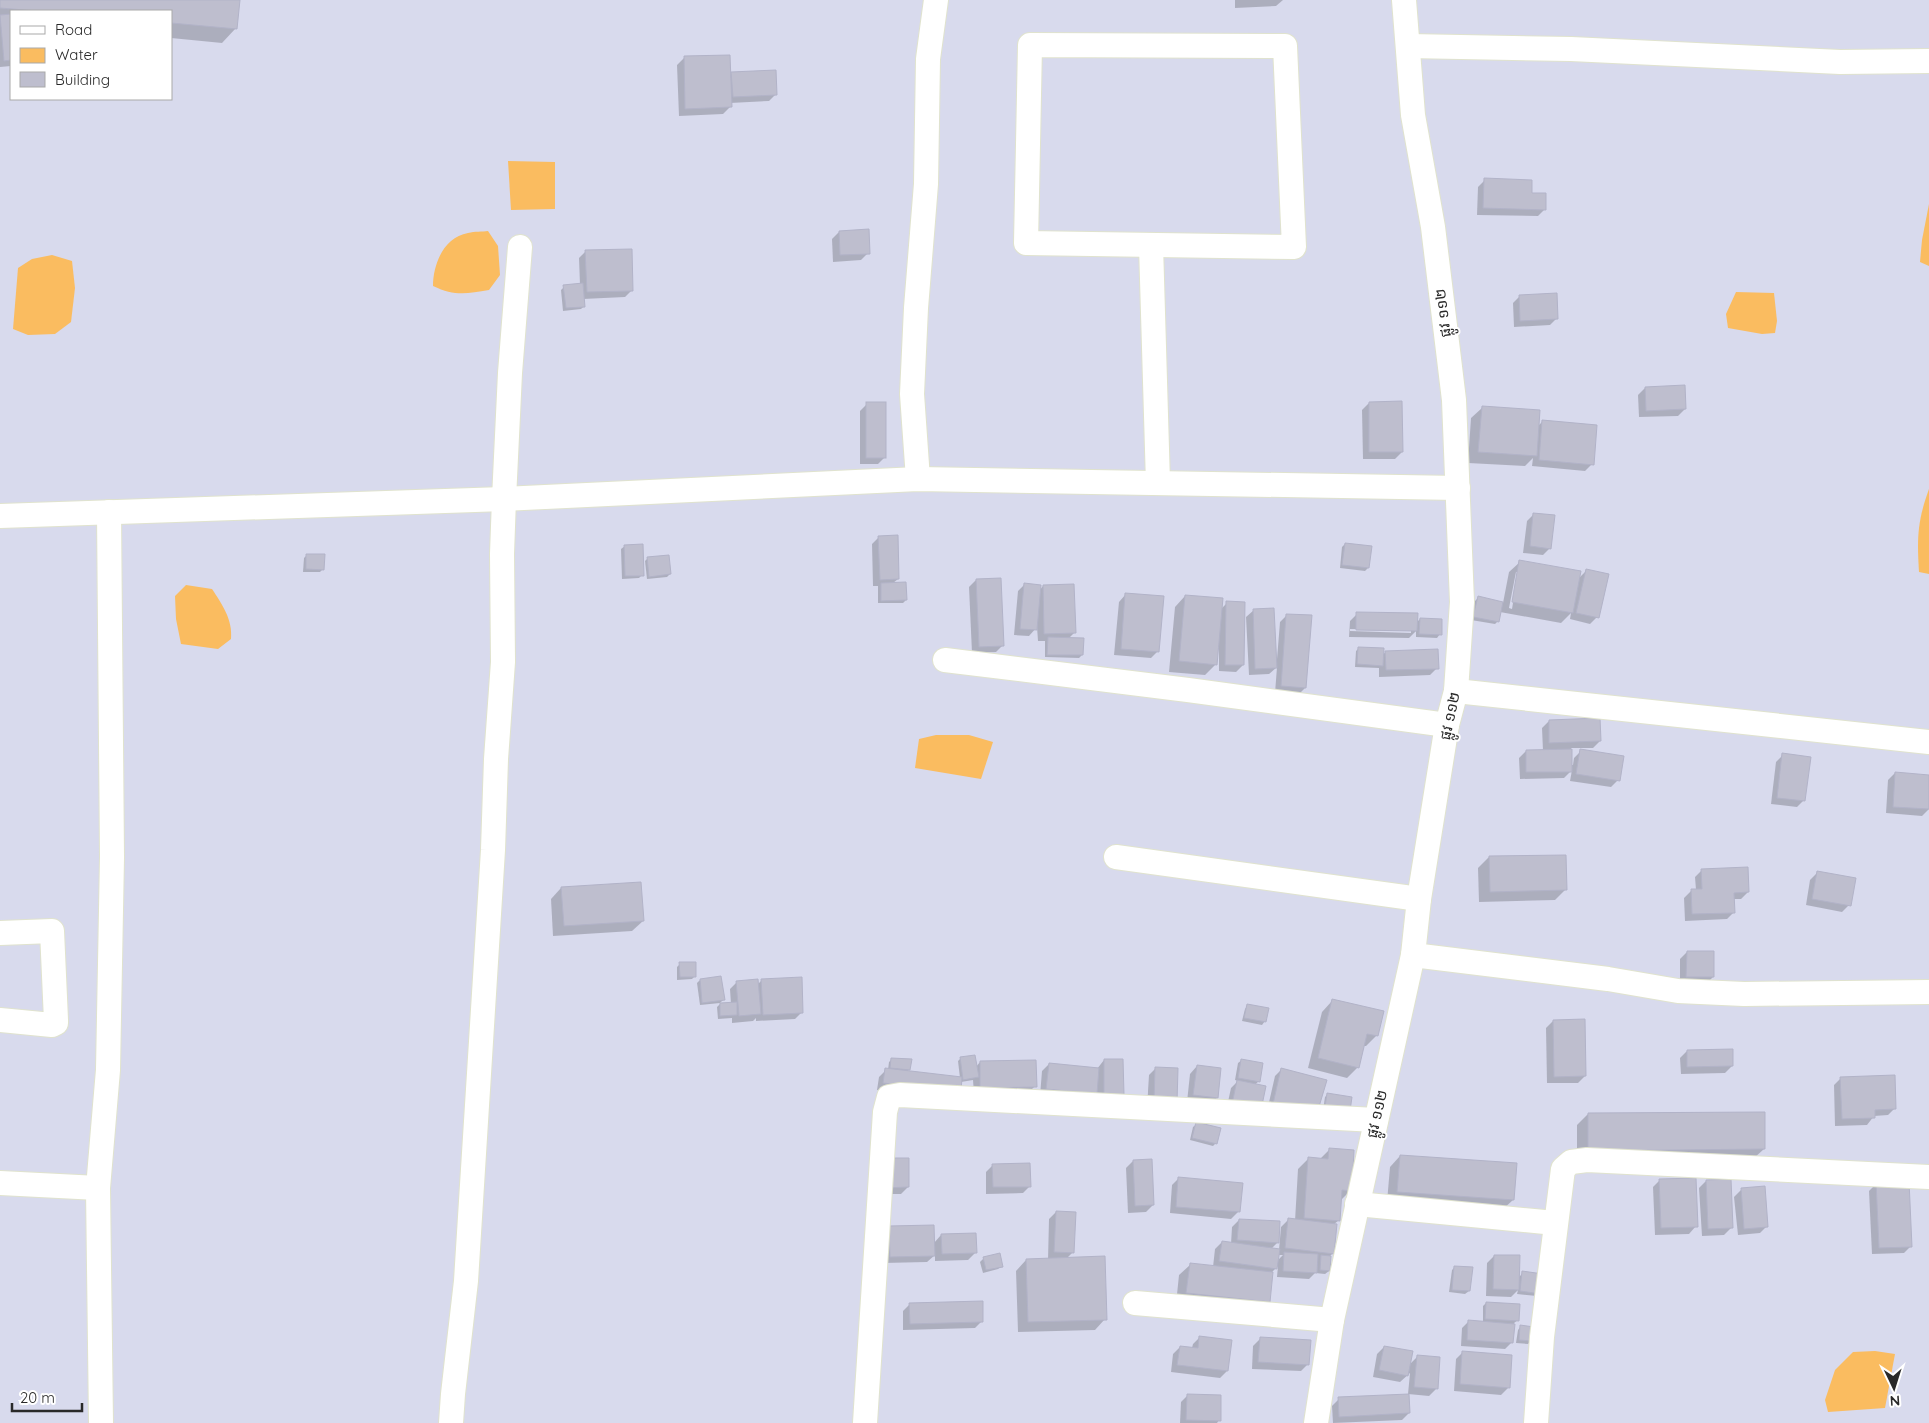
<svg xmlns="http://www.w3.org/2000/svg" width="1929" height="1423" font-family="Quicksand,'Noto Sans Khmer',sans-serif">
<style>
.water{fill:#fabc60}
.shadow{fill:#0003;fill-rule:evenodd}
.building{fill:#bebece;stroke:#b2b3c8}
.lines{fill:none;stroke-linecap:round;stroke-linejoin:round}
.minor-casing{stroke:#e0e3ce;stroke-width:26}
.minor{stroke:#fff;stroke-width:24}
.labels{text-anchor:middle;stroke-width:4;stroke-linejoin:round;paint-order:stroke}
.street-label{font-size:15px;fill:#292929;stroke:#fff}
</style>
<rect width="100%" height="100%" fill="#d8daed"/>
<g class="water">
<polygon points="508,161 555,162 555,209 511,210"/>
<polygon points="1929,204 1929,266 1920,262 1922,240"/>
<path d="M488,231L498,246L500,275L489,290C466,294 454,296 433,286C433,264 444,237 468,233C475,231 482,232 488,231Z"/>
<polygon points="52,255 72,261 75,288 71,322 55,334 28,335 13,329 18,268 32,259"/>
<polygon points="1736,292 1774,293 1777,321 1775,333 1762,334 1728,328 1726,314"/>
<path d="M1929,489V574L1919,572C1917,539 1917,522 1929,489Z"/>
<path d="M186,585L212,589C222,604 233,620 231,639L218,649L181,644L176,619L175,596Z"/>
<polygon points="936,735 969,735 993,742 981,779 915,768 919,739"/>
<polygon points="1875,1351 1895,1354 1885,1408 1828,1412 1825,1400 1835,1370 1853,1352"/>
</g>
<g class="shadow">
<polygon points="0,0 239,0 236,28 222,43 171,38 171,11 11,11 11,66 0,67"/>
<polygon points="1235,0 1283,0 1276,6 1235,8"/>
<polygon points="684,58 729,76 732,73 776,94 769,101 730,103 730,107 723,114 679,116 677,65"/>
<polygon points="1485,180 1531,194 1545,209 1538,216 1477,215 1478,187"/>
<polygon points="839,232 868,253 861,260 833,262 832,239"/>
<polygon points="586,251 632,290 625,297 583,299 584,306 581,309 563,311 561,290 564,287 580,285 579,258"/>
<polygon points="1520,296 1557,318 1550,325 1514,327 1513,303"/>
<polygon points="1645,388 1685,409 1678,416 1639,417 1638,395"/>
<polygon points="1369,403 1402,452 1395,459 1363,459 1362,410"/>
<polygon points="867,404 885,457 878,464 860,464 860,411"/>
<polygon points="1482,408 1538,426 1543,421 1592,464 1585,471 1532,466 1533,458 1525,466 1468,463 1471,418"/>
<polygon points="1534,514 1550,548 1543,555 1523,553 1527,521"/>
<polygon points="879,537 898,579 893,583 906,600 903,603 878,603 878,586 873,586 872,544"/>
<polygon points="1345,544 1368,568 1365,571 1340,568 1342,547"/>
<polygon points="625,546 642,575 639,578 622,579 621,549"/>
<polygon points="307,555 323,569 320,572 303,572 304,558"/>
<polygon points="648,558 670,574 667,577 647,579 645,561"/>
<path d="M1520,562L1578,579L1587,570L1597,617L1590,624L1570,619L1571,613L1561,623L1500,612L1498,621L1495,624L1471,620L1475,601L1478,598L1503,603L1509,572ZM1516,572H1518L1512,609L1509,608Z"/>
<polygon points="976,580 1003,645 996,652 972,653 969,587"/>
<polygon points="1025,584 1039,591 1043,586 1074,633 1068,639 1082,655 1079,658 1045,657 1045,641 1038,641 1037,627 1029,636 1014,635 1018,591"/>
<polygon points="1126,594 1158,651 1151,658 1114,655 1119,602"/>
<polygon points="1185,596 1221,609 1227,603 1243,665 1236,672 1219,671 1219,647 1217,647 1216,664 1205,675 1169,672 1175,607"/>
<polygon points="1254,610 1275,659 1277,659 1280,622 1287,615 1305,688 1298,695 1275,693 1277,667 1269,674 1249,675 1246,617"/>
<path d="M1357,614L1416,623L1420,619L1440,634L1437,638L1416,637V631L1409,638L1349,637L1350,621ZM1350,629L1411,630V633L1350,631Z"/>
<polygon points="1359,648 1382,655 1386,652 1437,668 1430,675 1379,677 1379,668 1355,667 1356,651"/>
<polygon points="1549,721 1600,741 1593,748 1571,748 1571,765 1573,765 1574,758 1581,751 1618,780 1611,787 1570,781 1572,770 1564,778 1520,779 1519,758 1526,751 1543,751 1542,728"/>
<polygon points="1783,755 1804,800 1797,807 1771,804 1776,762"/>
<polygon points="1895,773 1929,776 1929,809 1922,816 1886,813 1888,780"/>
<polygon points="1489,857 1565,890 1555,900 1479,902 1478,868"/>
<polygon points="1702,870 1748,892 1741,899 1733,899 1734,912 1727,919 1685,921 1684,898 1691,891 1696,890 1695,877"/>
<polygon points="1817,873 1849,905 1842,912 1806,905 1810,880"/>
<polygon points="561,888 643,921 632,931 553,936 551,899"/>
<polygon points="1687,952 1713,977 1706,984 1680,984 1680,959"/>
<polygon points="680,964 695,976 692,979 677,980 677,967"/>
<polygon points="700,980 723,1000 720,1003 700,1005 697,983"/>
<polygon points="762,980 802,1012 795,1019 756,1021 756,1018 753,1021 732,1023 732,1018 718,1019 717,1007 720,1004 731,1004 730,989 737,982 757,985"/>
<polygon points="1332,1001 1377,1035 1366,1046 1363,1046 1358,1067 1347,1078 1308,1068 1322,1012"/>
<polygon points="1248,1005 1265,1021 1262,1025 1242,1021 1245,1009"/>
<polygon points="1553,1021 1585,1076 1578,1083 1547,1083 1546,1028"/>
<polygon points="1687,1051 1732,1066 1725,1073 1681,1074 1680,1058"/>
<polygon points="961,1058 976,1067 980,1062 1035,1086 1028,1093 974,1094 973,1080 961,1082 952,1099 877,1090 879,1077 886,1070 888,1070 889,1062 892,1059 909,1069 907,1072 960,1078 958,1061"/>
<polygon points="1104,1060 1122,1094 1098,1102 1097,1092 1089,1101 1040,1096 1042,1071 1049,1064 1097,1069"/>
<polygon points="1242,1060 1259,1081 1226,1111 1231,1088 1238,1081 1235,1080 1238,1063"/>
<polygon points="1197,1066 1217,1098 1210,1105 1187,1102 1190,1074"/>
<polygon points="1156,1068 1176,1069 1147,1108 1149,1075"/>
<polygon points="1282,1069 1325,1080 1267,1111 1275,1076"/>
<polygon points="1841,1078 1895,1108 1888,1115 1874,1116 1867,1125 1835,1126 1834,1085"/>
<polygon points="1328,1094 1351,1098 1322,1117 1325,1097"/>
<polygon points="1588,1114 1764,1149 1753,1159 1577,1161 1577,1125"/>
<polygon points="1197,1124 1216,1143 1213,1146 1190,1140 1193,1127"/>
<path d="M1329,1150L1351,1190L1340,1201L1339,1220L1333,1225V1253L1330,1256L1329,1271L1325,1274L1315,1273L1309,1279L1277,1277L1278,1266L1272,1272L1269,1302L1258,1312L1176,1304L1179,1275L1190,1265L1213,1267L1215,1249L1222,1242L1231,1244L1232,1227L1239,1220L1278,1242L1271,1249L1279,1250L1281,1227L1288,1220L1295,1221L1298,1169L1309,1158L1320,1159ZM1278,1255H1283L1277,1261Z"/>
<polygon points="1400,1156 1513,1200 1502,1210 1387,1202 1390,1167"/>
<polygon points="907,1159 908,1187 901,1194 878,1194"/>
<polygon points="1151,1160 1153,1205 1146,1212 1128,1213 1126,1168 1133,1161"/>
<polygon points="993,1165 1030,1186 1023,1193 986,1194 986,1172"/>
<polygon points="1179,1178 1241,1184 1238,1212 1231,1219 1170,1213 1172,1185"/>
<polygon points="1660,1180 1696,1226 1689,1234 1655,1235 1653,1187"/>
<polygon points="1706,1181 1731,1228 1724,1235 1702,1236 1699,1188"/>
<polygon points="1876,1184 1911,1246 1904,1253 1872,1254 1869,1191"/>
<polygon points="1741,1190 1767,1226 1760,1233 1738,1235 1734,1197"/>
<polygon points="1056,1212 1073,1252 1066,1259 1105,1319 1095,1330 1018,1332 1016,1271 1026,1260 1048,1260 1049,1219"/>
<polygon points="890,1228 934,1243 941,1235 975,1253 968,1260 935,1261 935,1255 927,1262 883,1263"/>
<polygon points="999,1255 1002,1266 998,1269 983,1273 980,1262 983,1259"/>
<polygon points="1494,1256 1519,1277 1523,1273 1542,1275 1537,1296 1517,1294 1518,1290 1511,1297 1486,1296 1487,1263"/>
<polygon points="1455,1267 1469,1291 1465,1294 1449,1292 1452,1270"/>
<polygon points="1486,1303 1518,1320 1514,1323 1512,1342 1505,1349 1461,1346 1462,1328 1469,1321 1483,1322 1483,1306"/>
<polygon points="910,1304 982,1321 975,1328 903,1330 903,1311"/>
<polygon points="1521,1326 1531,1341 1528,1344 1516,1343 1518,1330"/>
<polygon points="1200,1337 1227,1371 1220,1378 1171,1372 1173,1354 1180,1347 1192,1348 1193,1344"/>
<polygon points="1260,1339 1308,1364 1301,1371 1252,1369 1253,1346"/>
<polygon points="1384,1347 1409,1365 1418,1356 1436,1389 1429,1396 1408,1394 1410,1373 1400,1382 1373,1377 1377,1354"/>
<polygon points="1463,1352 1508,1388 1501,1395 1454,1391 1456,1359"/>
<polygon points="1188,1395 1219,1420 1217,1423 1180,1423 1181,1402"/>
<polygon points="1339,1399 1409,1413 1402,1420 1333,1423 1332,1406"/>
</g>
<g class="building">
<polygon points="0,0 240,0 237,29 171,23 171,11 37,11 0,8"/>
<polygon points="11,14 11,60 4,61 0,15"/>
<polygon points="730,55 732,107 685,109 684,56"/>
<polygon points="776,70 777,95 733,97 731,72"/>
<polygon points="1484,178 1532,180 1532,193 1546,193 1546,210 1483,208"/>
<polygon points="869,229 870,254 840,255 839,231"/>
<polygon points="632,249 633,291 587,292 585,250"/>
<polygon points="583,283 585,307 566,308 563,285"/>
<polygon points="1557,293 1558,319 1520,321 1519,295"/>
<polygon points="1685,385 1686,409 1646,411 1645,387"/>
<polygon points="1402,401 1403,452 1369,452 1369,402"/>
<rect x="866" y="402" width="20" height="56"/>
<polygon points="1482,406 1540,410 1537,456 1478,452"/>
<polygon points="1542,420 1597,425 1594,465 1539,460"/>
<polygon points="1533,513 1555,515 1551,549 1530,546"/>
<polygon points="898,535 899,579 880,580 878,536"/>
<polygon points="1345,543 1372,546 1369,568 1342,565"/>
<polygon points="643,544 644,576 625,576 624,545"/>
<polygon points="306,554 325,554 324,570 306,569"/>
<polygon points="669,555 671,574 649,577 647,557"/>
<polygon points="1519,560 1581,571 1573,613 1512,602"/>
<polygon points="1586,569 1609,574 1599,618 1576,613"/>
<polygon points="1001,578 1004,646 979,647 976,579"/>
<polygon points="906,582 907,600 881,601 881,583"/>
<polygon points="1024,583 1041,585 1037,630 1020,629"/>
<polygon points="1074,584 1076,633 1044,634 1043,585"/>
<polygon points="1125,593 1164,596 1159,652 1121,649"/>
<polygon points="1185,595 1223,598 1217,665 1179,661"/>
<polygon points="1478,596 1503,602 1499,622 1473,617"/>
<polygon points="1226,601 1245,602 1244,665 1225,665"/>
<polygon points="1274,608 1277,668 1255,669 1253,609"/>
<polygon points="1356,612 1418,613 1417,631 1356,630"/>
<polygon points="1286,614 1312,615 1306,688 1281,686"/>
<polygon points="1420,618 1442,619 1442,635 1419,634"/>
<polygon points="1048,637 1084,638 1083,655 1047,655"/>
<polygon points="1358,647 1384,648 1383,666 1357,664"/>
<polygon points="1438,649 1439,669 1386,670 1385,651"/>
<polygon points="1600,718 1601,741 1549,743 1549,720"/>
<polygon points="1572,749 1572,772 1526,772 1526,750"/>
<polygon points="1580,749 1624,756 1620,781 1576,774"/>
<polygon points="1782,753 1811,757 1805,801 1777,798"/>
<polygon points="1895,772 1929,775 1929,809 1893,807"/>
<polygon points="1566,855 1567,890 1490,892 1489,856"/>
<polygon points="1748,867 1749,892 1734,893 1735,913 1692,914 1691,889 1702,889 1701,869"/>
<polygon points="1817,871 1856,878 1851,906 1812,899"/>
<polygon points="641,882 644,921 564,926 561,887"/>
<polygon points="1687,951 1714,951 1714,977 1686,977"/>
<polygon points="679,962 696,962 696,977 680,977"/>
<polygon points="721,976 725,1000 702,1003 700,979"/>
<polygon points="802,977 803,1013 763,1015 761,979"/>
<polygon points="758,979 761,1014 739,1016 736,981"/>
<polygon points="1332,999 1384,1011 1378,1036 1367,1034 1359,1068 1318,1058"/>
<polygon points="737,1002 737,1015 720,1016 720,1003"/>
<polygon points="1247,1004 1269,1008 1266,1022 1244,1018"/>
<polygon points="1585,1019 1586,1076 1554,1077 1553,1020"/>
<polygon points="1733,1049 1733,1066 1687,1067 1687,1050"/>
<polygon points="975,1055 979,1077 963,1080 960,1057"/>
<polygon points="891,1058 912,1059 910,1070 890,1068"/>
<polygon points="1104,1059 1123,1059 1124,1095 1104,1095"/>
<polygon points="1241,1059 1263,1063 1260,1082 1238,1078"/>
<polygon points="1036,1060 1037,1087 980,1088 980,1061"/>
<polygon points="1049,1063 1099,1068 1097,1094 1046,1089"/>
<polygon points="1197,1065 1221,1068 1218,1098 1193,1095"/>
<polygon points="1155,1067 1178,1068 1177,1103 1154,1101"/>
<polygon points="885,1068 962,1077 961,1092 883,1083"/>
<polygon points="1281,1068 1327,1080 1318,1110 1273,1104"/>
<polygon points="1895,1075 1896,1109 1875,1110 1875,1118 1842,1119 1840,1077"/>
<polygon points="1237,1080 1266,1086 1261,1110 1232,1104"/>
<polygon points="1327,1093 1352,1097 1349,1118 1324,1114"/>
<polygon points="1765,1112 1765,1149 1588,1151 1588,1113"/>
<polygon points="1196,1122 1221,1128 1217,1144 1192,1138"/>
<polygon points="1329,1148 1354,1150 1352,1191 1342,1190 1340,1221 1304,1218 1308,1157 1328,1159"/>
<polygon points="1400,1155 1517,1163 1514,1200 1397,1192"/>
<polygon points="884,1158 909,1158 909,1187 884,1188"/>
<polygon points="1152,1159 1154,1205 1135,1206 1133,1160"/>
<polygon points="1030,1163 1031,1187 993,1187 992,1164"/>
<polygon points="1178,1177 1243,1183 1240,1212 1176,1207"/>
<polygon points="1696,1178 1698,1227 1661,1228 1659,1179"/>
<polygon points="1731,1179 1733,1228 1708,1229 1706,1180"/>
<polygon points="1909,1181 1912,1247 1879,1248 1876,1182"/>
<polygon points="1765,1186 1768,1227 1744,1229 1741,1188"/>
<polygon points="1056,1211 1076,1212 1074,1253 1054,1252"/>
<polygon points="1288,1218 1337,1224 1334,1254 1285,1248"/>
<polygon points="1239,1219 1280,1221 1279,1243 1237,1240"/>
<polygon points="934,1225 935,1256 890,1257 889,1226"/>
<polygon points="976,1233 977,1253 942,1254 941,1234"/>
<polygon points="1222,1241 1280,1249 1277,1269 1219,1261"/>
<polygon points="1284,1252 1318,1254 1317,1273 1283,1271"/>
<polygon points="1000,1253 1003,1267 986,1270 983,1257"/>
<polygon points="1321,1255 1331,1256 1330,1271 1320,1270"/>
<polygon points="1494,1255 1520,1255 1519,1290 1493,1289"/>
<polygon points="1105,1256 1107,1320 1028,1322 1026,1259"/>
<polygon points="1190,1263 1273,1272 1270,1302 1186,1293"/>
<polygon points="1454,1266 1473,1267 1470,1291 1452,1290"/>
<polygon points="1522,1271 1543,1274 1541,1294 1520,1291"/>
<polygon points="983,1301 983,1322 910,1324 909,1303"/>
<polygon points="1486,1302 1520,1304 1519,1321 1485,1319"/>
<polygon points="1468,1320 1515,1324 1513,1343 1467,1340"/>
<polygon points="1520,1325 1534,1327 1532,1341 1519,1340"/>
<polygon points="1199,1336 1232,1340 1228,1371 1177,1365 1180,1346 1198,1348"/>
<polygon points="1260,1337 1311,1340 1309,1365 1258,1362"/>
<polygon points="1384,1346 1413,1351 1408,1376 1379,1370"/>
<polygon points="1462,1351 1512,1355 1510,1388 1460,1384"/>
<polygon points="1417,1355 1440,1357 1438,1389 1414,1387"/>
<polygon points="1187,1394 1221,1395 1221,1421 1186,1420"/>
<polygon points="1409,1394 1410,1413 1339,1417 1338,1397"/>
</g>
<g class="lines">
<defs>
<g id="minor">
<polygon points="1030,45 1285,46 1294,247 1026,243"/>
<polyline points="1408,46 1571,49 1840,62 1929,61"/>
<polyline points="1151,245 1158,483"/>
<polyline points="918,479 912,394 916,308 926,184 928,59 936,0"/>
<polyline points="0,516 504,499 918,479 1458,488"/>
<polyline points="945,660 1188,690 1447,725"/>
<polyline points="1456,691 1929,742"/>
<polyline points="1116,857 1419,899"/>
<polyline points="0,933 52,931 56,1020 56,1023 52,1025 0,1020"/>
<polyline points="1413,955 1608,979 1678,991 1744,994 1929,992"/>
<polyline points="0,1183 98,1188"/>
<polyline points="1357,1204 1555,1223"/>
<polyline points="1135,1303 1332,1320"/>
<polyline points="101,1423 98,1188 108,1070 112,857 109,512"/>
<polyline points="451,1423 453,1394 466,1281 493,850 496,759 503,662 502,554 504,499 510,373 520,247"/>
<polyline points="865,1423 885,1112 889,1097 900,1095 1376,1120"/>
<polyline points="1316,1423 1332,1320 1413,955 1419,899 1447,725 1456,691 1462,602 1454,400 1433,227 1413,115 1404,0"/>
<polyline points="1536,1423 1542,1337 1563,1169 1571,1162 1587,1160 1929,1177"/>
</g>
</defs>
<use href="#minor" class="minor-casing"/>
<use href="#minor" class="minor"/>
</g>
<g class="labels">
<g class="street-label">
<text transform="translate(1443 313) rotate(-97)" y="5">ផ្លូវ ១១២</text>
<text transform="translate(1450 716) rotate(-78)" y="5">ផ្លូវ ១១២</text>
<text transform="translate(1377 1114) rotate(-77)" y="5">ផ្លូវ ១១២</text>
</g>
</g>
<rect x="10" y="10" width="162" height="90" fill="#ffffff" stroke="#a9a9a9"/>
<rect x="20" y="26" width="25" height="8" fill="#ffffff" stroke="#a9a9a9"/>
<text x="55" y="35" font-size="15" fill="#292929">Road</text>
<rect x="20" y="48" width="25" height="15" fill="#fabc60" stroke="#a9a9a9"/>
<text x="55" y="60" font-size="15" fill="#292929">Water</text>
<rect x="20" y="72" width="25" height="15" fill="#bebece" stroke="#a9a9a9"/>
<text x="55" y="85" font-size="15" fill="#292929">Building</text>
<g transform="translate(1894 1388) rotate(176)" stroke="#ffffff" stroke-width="4" paint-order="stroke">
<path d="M0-4L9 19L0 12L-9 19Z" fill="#292929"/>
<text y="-8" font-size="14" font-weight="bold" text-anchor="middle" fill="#292929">N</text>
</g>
<path d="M12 1403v8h70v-8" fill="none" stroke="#292929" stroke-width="2.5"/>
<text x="20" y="1403" font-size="15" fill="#292929" stroke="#ffffff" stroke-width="4" paint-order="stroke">20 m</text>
</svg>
